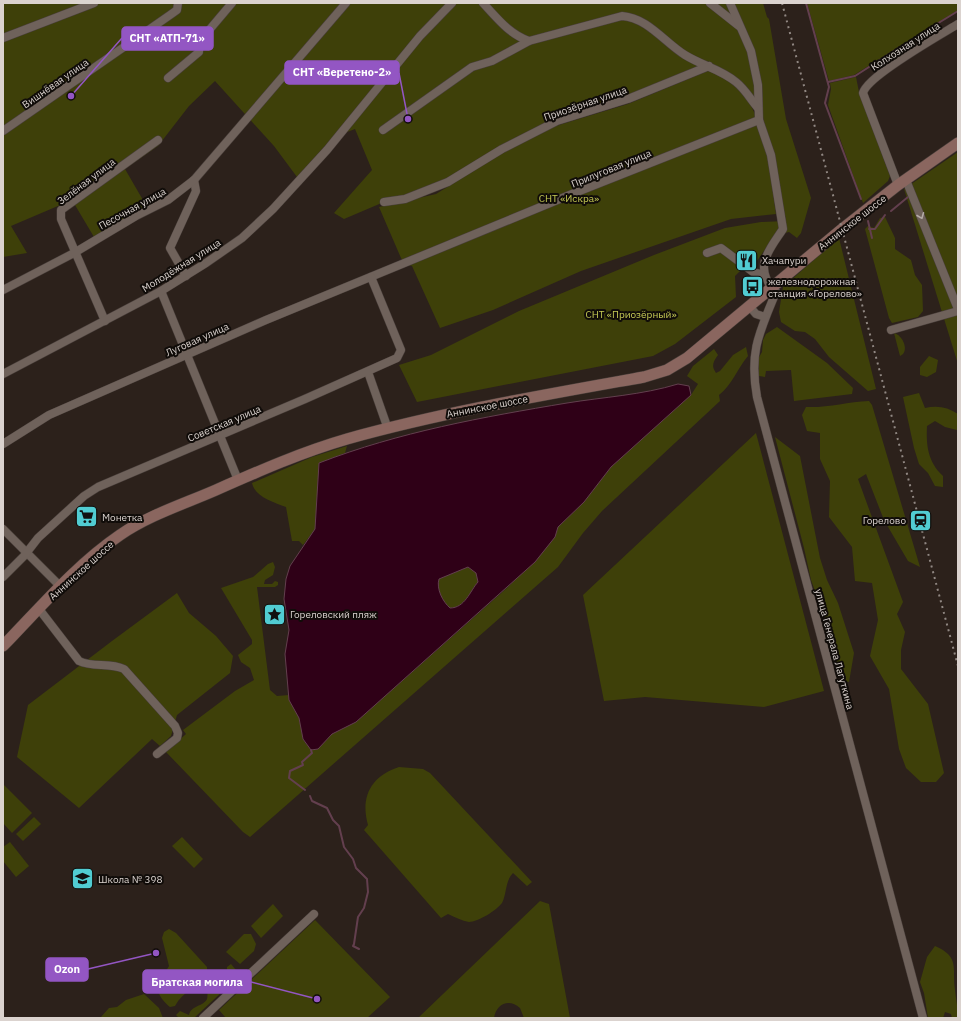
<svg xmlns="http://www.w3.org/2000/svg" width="961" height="1021" font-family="'IBM Plex Sans',sans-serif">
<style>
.green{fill:#3e4009}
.water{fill:#2f0017;stroke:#633f4e;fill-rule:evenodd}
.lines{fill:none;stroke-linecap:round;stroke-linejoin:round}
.stream{stroke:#633f4e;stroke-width:2}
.minor-casing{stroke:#483e3a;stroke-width:9}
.secondary-casing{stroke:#483e3a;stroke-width:12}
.minor{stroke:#6f625b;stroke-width:8}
.secondary{stroke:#8a665f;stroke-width:11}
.rail{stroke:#918883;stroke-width:2;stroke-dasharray:2 4;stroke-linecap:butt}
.oneway{stroke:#b5aba6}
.labels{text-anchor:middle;stroke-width:4;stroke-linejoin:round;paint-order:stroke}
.street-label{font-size:10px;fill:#dbd3cf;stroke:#100c09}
.park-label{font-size:10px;fill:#c7cc55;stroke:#100c09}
.poi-label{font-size:10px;fill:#dbd3cf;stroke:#100c09;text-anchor:start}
.leader{fill:none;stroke:#9356c3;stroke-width:1.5}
.callout-dot{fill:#9356c3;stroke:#100c09;stroke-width:1.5}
.callout{fill:#9356c3;stroke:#9356c3;stroke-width:1.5}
.callout-label{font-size:11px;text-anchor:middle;font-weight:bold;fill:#fff}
</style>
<rect width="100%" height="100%" fill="#2c211b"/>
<g class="green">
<polygon points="3,3 763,3 767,17 769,19 786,119 811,198 801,233 797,238 789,232 774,236 757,261 754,257 735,276 736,297 675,344 653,356 417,402 399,365 431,355 519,311 654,255 725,228 761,222 786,221 773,150 762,116 757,62 747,31 742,28 751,51 758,108 737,83 709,66 557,121 448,182 384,202 344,219 334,213 372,170 355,129 332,138 297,177 274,146 215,81 189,106 158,146 125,169 147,207 94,237 72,200 11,226 27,253 3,257"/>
<polygon points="807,3 958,3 958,10 854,75 829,81"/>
<path d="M710,70C717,75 727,78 734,84C766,111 770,175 776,214L731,219L581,271L493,310L440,328L412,266L405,264L401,258L379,207L436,194L536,132L628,104Z"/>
<polygon points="856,77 859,92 890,176 888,181 863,203 828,105 831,89 830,83"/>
<polygon points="958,152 958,364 904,189"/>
<polygon points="885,217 895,238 895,249 911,260 915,275 922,285 923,311 918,317 892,323 889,318 865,229 868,226 874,228 880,218"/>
<polygon points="839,238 876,389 868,391 829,357 815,339 805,332 795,331 781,322 779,312 783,287"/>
<polygon points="777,327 827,363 853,388 852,394 794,401 791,370 766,371 765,377 759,376 758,359 762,352 763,340 766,334"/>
<path d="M894,333C903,335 910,352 900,356Z"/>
<path d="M746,347L748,356C737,369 732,385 719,395L720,401L602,511L583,533L558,567L250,837L243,832L166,752L186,734L183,730L235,691L254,680L250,668L241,662L238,655L252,644V640L221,588L253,577L268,564L273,562L275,567L273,575L265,580L264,584H272L275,581L278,582V585L275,587H257L270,690L277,696L289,695L290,700L299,718L303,739L306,744L318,749L332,734L356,722L507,588L555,537L558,527L584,502L611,467L691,395L698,384L687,376L693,366L714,349L718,355C713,362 711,366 716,373L720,371L733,355Z"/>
<polygon points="929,356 938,360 936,372 927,377 920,375 920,367"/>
<path d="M919,393L925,408C937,405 948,407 958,414L957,430L945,427L935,421L927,426C926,446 928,462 943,476V487L935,486L928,473L919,464L914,448L903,397Z"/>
<path d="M869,401L872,405L920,567L908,561L884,520L866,474L858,479L903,602L897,614L905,632L901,650V669L928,704L944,773L936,782H921L906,768L899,749L889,689L870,656L878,620L872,583L855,581L852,547L829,517L830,481L820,459V433L807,431L802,415L806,407C827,408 847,402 869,401Z"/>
<polygon points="756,433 824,691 764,707 645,697 604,701 583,595"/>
<polygon points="775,437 800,456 820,558 827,580 838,603 854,653 849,682 842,680 837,670 825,618 811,580 804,548"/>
<path d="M347,446L345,453L319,463L315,529L303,545L299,541H292L286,507C273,502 255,497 252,483L312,457Z"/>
<path d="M468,567L476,573L478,582C470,591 465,608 450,608C443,602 436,589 439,579Z"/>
<polygon points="177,593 189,613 216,636 233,656 230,673 177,715 171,736 160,746 152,739 79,808 17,757 28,705 112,641"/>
<path d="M399,767L423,769L430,773L532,882L527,886L513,873C505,881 507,893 502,903C497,910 478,922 469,922C462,921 455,917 448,914L441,918L364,830L368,825C360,797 371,776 399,767Z"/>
<polygon points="3,784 32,813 12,833 3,823"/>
<polygon points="34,817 41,824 23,841 16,834"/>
<polygon points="182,837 203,859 194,868 172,846"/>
<polygon points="10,842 29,866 16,877 3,861 3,847"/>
<path d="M540,901L549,904L570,1018H524L520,1008C509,998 496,1004 494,1018H418Z"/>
<polygon points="273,904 283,916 261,938 251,926"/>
<polygon points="315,920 390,997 367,1018 226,1018 219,1010"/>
<path d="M169,929L176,933L207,967V974C198,987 183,991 175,1006L170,1007C160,999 153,987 159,975L166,971L169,966L162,938L164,932Z"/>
<polygon points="244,934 251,934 256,944 254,951 240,964 226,952"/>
<path d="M935,946C960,957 952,967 955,990C956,1000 958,1008 958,1018H952L951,1014L945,1012L943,1018H928L924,993L920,982L927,957Z"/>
<path d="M231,964L240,975L194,1018H179L176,1015L180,1011L189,1015C191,1005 203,1007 207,999C208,996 207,990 208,986L216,979H227V967Z"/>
<polygon points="144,994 159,1008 163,1018 101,1017 109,1008 117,1007 126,1000"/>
</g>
<path class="water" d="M678,384L689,386L691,395L611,467L584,502L558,527L555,537L535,562L356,722L332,734L318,749L311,750L303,739L299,718L289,700L285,654L289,630L284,599L286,579L290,566L315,529L319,463C399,432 483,417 567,403C604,397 642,395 678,384ZM468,567L476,573L478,582C470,591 465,608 450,608C443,602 436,589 439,579Z"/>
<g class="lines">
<g class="stream">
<polyline points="806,3 829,87 825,103 861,199"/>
<polyline points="927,30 958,11"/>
<polyline points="828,82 855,76 900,47"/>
<polyline points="891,211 908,197"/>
<polyline points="868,221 872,238"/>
<polyline points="869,229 875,229 885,215"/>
<polyline points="305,790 289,778 290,771 303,765 302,762 312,753 311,750"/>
<polyline points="310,796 312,801 327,808 333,820 339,826 344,847 353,859 356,868 367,879 368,892 364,908 358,917 354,944 353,946 359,949"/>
</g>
<defs>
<g id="minor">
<path d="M483,3C497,18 509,34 529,41"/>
<polyline points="710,3 739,26"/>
<path d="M730,3L751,51L758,85L759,120L771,155L783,229C770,249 754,265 772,288"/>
<polyline points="3,38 94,3"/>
<polyline points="168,78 199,52 199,42 232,3"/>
<path d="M383,130L472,67L492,61L529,41L622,16C648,18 664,42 685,55C703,66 720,69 736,82C745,89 751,100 758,108"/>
<polyline points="3,131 170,15 177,10 178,3"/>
<polyline points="906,180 958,309"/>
<path d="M898,185L863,93C867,76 940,35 958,24"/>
<polyline points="384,202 405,199 448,182 502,149 557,121 628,99 709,66"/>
<polyline points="707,253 721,248 753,272 764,275"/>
<polyline points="186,276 170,248 196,191 194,180"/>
<path d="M774,286L776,292C759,333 749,352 757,397L923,1018"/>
<polyline points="3,290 74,253 136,216 168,200 194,180 346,3"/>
<polyline points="161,291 238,480"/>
<polyline points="750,307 756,314 765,317"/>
<polyline points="105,321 61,219 61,210 158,140"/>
<polyline points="891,330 958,311"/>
<polyline points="368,372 388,429"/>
<polyline points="3,374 161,291 206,263 242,238 273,209 327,150 420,36 452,3"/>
<polyline points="3,444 49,415 266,320 572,194 759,120"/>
<polyline points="3,529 61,587"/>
<polyline points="3,577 24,556 38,538 84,496 98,487 305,399 397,358 401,350 371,277"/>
<path d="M39,609L79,661C93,668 109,662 124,669L175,726L178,733L177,738L157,754"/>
<polyline points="203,1018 314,914"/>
</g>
<path id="secondary" d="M3,646C40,608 76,565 120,535C149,515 184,504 216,490C259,471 302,452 347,439C444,412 544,395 644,377L667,370L687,358L842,229L898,185L958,143"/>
</defs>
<use href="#minor" class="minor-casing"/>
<use href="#secondary" class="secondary-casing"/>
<use href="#minor" class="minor"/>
<use href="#secondary" class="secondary"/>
<polyline class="rail" points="782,3 958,666"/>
</g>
<defs><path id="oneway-chevron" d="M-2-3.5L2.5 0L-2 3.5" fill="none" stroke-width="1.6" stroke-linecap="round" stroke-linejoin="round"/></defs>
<use class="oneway" href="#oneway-chevron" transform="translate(921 216) rotate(68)"/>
<defs>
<symbol id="restaurant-square" viewBox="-11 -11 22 22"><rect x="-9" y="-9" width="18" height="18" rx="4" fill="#51ccd2" stroke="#100c09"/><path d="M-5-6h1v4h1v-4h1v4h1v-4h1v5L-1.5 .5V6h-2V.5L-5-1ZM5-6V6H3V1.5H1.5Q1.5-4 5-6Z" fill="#111"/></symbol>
<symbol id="bus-square" viewBox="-11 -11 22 22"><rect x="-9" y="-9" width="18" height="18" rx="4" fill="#51ccd2" stroke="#100c09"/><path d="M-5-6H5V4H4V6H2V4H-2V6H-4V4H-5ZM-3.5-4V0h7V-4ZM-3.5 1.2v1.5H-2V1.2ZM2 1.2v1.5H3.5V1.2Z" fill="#111"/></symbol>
<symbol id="supermarket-square" viewBox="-11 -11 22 22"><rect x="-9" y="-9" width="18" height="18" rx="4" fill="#51ccd2" stroke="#100c09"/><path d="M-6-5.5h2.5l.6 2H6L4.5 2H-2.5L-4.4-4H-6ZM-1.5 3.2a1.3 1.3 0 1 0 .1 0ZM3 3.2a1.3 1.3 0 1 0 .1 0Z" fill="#111"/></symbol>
<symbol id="station-square" viewBox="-11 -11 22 22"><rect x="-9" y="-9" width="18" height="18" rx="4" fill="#51ccd2" stroke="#100c09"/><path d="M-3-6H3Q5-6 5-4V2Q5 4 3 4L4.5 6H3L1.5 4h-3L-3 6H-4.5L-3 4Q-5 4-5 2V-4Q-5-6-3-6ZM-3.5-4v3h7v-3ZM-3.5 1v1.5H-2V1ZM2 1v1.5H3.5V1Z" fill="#111"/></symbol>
<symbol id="sight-square" viewBox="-11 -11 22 22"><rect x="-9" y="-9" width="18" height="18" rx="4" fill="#51ccd2" stroke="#100c09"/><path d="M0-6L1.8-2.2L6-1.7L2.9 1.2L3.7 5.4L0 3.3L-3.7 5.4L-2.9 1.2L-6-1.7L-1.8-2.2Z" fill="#111"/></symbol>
<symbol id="school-square" viewBox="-11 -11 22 22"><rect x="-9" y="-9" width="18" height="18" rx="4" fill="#51ccd2" stroke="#100c09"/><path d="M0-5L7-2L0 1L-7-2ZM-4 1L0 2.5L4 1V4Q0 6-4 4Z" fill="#111"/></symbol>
</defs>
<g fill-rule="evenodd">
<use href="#restaurant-square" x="734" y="248" width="25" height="25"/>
<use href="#bus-square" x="740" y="274" width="25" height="25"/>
<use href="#supermarket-square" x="74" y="504" width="25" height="25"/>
<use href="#station-square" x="908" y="508" width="25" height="25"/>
<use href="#sight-square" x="262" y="602" width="25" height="25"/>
<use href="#school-square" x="70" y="866" width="25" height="25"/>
</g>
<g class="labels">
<g class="street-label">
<text transform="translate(905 46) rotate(-33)" y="4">Колхозная улица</text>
<text transform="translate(55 83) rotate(-35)" y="4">Вишнёвая улица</text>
<text transform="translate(585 103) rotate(-19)" y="4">Приозёрная улица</text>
<text transform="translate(611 168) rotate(-22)" y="4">Прилуговая улица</text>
<text transform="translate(86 181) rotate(-37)" y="4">Зелёная улица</text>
<text transform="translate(132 208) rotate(-29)" y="4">Песочная улица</text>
<text transform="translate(852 222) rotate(-38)" y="4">Аннинское шоссе</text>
<text transform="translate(181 265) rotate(-32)" y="4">Молодёжная улица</text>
<text transform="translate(197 339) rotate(-24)" y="4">Луговая улица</text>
<text transform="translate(487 406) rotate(-11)" y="4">Аннинское шоссе</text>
<text transform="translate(224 423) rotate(-23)" y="4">Советская улица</text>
<text transform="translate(81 570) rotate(-42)" y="4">Аннинское шоссе</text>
<text transform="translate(835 649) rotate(75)" y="4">улица Генерала Лагуткина</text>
</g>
<g class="park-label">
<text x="569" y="202">СНТ «Искра»</text>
<text x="631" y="318">СНТ «Приозёрный»</text>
</g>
<g class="poi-label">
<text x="762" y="264">Хачапури</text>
<text x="768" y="285">железнодорожная<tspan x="768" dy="12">станция «Горелово»</tspan></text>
<text x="102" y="521">Монетка</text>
<text x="906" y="524" text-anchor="end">Горелово</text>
<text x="290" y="618">Гореловский пляж</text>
<text x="98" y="883">Школа № 398</text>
</g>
</g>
<path class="leader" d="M71 96L122 38M408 119L399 73M156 953L88 969M317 999L251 982"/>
<g class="callout-dot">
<circle cx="71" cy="96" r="4"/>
<circle cx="408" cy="119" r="4"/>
<circle cx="156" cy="953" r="4"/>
<circle cx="317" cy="999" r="4"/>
</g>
<g class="callout">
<rect x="122" y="27" width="91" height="23" rx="4"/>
<rect x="285" y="61" width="114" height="23" rx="4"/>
<rect x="46" y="958" width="42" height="23" rx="4"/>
<rect x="143" y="970" width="108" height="23" rx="4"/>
</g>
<g class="callout-label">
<text x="167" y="42">СНТ «АТП-71»</text>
<text x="342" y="76">СНТ «Веретено-2»</text>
<text x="67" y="973">Ozon</text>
<text x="197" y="986">Братская могила</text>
</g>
<rect width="961" height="1021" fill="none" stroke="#dbd3cf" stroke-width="8"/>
</svg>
